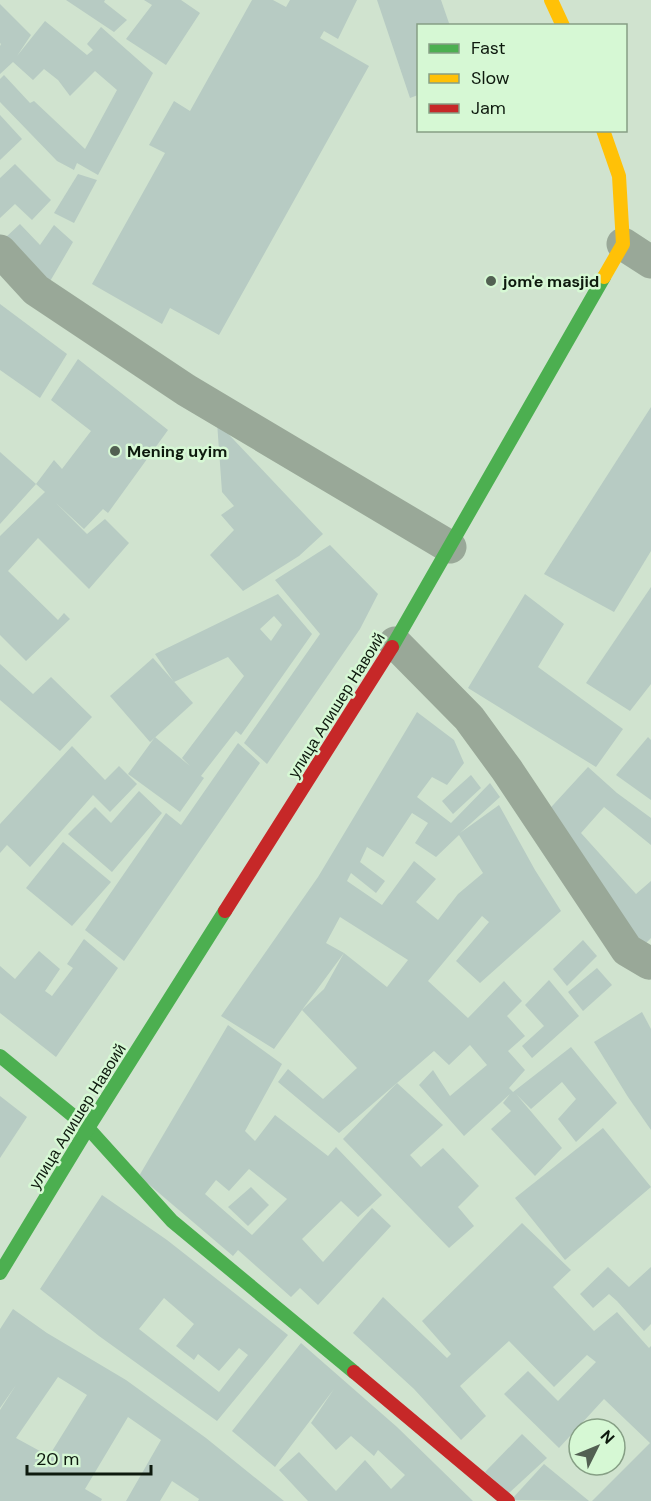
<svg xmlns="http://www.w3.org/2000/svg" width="651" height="1501" font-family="'DM Sans',sans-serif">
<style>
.building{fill:#b7cbc3;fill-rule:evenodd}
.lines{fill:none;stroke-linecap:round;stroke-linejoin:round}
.street{stroke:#99a898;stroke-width:33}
.fast{stroke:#4caf50;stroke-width:14}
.slow{stroke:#ffc107;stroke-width:14}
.jam{stroke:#c62828;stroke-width:14}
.poi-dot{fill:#526052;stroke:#d6f8d4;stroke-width:2}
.labels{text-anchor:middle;stroke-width:5;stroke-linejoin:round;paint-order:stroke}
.poi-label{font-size:16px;font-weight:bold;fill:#0e1a0e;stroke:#d6f8d4;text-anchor:start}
.street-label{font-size:16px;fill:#0e1a0e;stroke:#d6f8d4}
</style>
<rect width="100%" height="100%" fill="#d0e3cf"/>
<g class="building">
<polygon points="66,0 105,0 104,2 127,20 114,32"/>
<polygon points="144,0 181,0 200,13 166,65 126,39 152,5"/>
<polygon points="252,0 273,0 286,7 290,0 357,0 338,39 324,31 320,38 369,66 219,335 170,308 162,324 92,284 165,153 149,145 174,101 190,111"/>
<polygon points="377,0 441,0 450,26 418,26 418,95 410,98"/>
<polygon points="0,4 31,35 17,56 45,21 87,55 93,50 87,44 101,27 153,73 98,175 77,163 74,170 57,161 0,102 0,79 4,75 30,103 34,101 85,149 117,90 95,71 70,96 58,80 44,69 33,80 13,62 0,74 0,46 1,44 0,43"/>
<polygon points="0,115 22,139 0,160"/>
<polygon points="15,164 51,200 32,220 15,204 0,218 0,178"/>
<polygon points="78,174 97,180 74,223 54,213"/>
<polygon points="20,224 40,245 54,225 73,242 49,283 5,238"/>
<polygon points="0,304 67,354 40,398 0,370"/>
<polygon points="78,359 168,430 108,513 103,509 84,529 56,503 87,534 105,519 129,543 89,589 38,538 8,571 58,620 64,613 70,619 26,661 0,635 0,536 45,492 36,484 0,524 0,452 36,484 54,460 62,469 91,431 51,400"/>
<polygon points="651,407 651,551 614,612 544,574"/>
<polygon points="217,422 323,534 299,556 243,591 210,555 234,530 221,515 234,506 222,492"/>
<polygon points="330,545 378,594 360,629 267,764 244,743 320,634 275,580"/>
<polygon points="651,587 651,684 630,711 586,683"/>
<path d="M278,594L312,634L241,735L236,731L201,776L204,778L180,812L128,774L155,737L190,766L182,758L244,676L228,657L174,682L155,654ZM274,616L282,625L271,641L260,629Z"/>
<polygon points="525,594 564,624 538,667 623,729 596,767 468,688"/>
<polygon points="153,658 193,703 150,742 110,696"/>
<polygon points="0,664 33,694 51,677 92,717 60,751 0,700"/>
<path d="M417,712L454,740L464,763L447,785L432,777L417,797L451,823L490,783L500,797L460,833L499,805L535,870L561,911L480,983L456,961L489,922L482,916L428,981L468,1018L504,981L522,1001L507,1016L525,1036L508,1051L525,1070L509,1088L513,1092L571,1047L617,1103L576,1142L558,1119L576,1099L562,1082L531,1109L516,1094L562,1148L535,1176L491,1129L511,1111L503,1103L510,1094L464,1136L419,1085L433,1070L450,1096L487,1065L470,1045L449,1065L434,1051L339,1133L278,1082L288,1069L323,1099L357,1068L302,1010L274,1049L221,1016L318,877ZM412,813L428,823L415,843L436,857L459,835L483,873L458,894L438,920L416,902L436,879L414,861L382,905L347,881L351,873L376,893L385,881L360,862L367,847L383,857ZM340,917L408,960L387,987L344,953L324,989L302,1010L344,953L326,943Z"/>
<polygon points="648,737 651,740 651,800 616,775"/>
<polygon points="238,743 260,763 124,961 85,930 166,813 181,825"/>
<polygon points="72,746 105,780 119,766 137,784 110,812 93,795 30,867 7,845 0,853 0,824"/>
<polygon points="588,767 617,793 651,818 651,845 604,807 581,833 636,894 651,881 651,938 638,951 543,816"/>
<polygon points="471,775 481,788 453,814 442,801"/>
<polygon points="139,791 162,813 112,872 68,834 95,807 111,823"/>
<polygon points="63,842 111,882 72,926 26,888"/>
<polygon points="84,939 118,968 56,1057 0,1013 0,966 15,979 39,951 60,969 45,991 52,996 73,968 67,964"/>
<polygon points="583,940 597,956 567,986 553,969"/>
<polygon points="597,968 612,985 583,1011 568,992"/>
<polygon points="549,980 579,1016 532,1058 522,1046 544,1026 525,1005"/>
<polygon points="642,1012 651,1029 651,1130 628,1097 594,1042"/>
<path d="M228,1025L282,1064L245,1131L255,1141L275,1115L328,1156L336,1147L382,1195L358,1217L341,1201L302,1239L323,1262L372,1208L391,1226L318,1305L300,1288L291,1297L238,1250L233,1256L139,1176ZM249,1169L287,1199L252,1235L205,1194L216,1180L229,1191Z"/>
<polygon points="397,1083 443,1125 410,1155 421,1167 443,1148 479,1186 458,1207 474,1226 449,1248 343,1139"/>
<polygon points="0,1096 27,1117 0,1158"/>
<polygon points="603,1128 651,1187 565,1260 515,1198"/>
<polygon points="251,1187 269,1205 248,1226 228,1207"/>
<path d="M102,1195L167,1240L288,1335L217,1421L99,1336L40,1289ZM164,1298L194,1324L176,1346L194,1360L198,1354L219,1371L239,1348L248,1355L219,1392L139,1329Z"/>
<polygon points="522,1223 571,1270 553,1287 594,1331 617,1312 649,1348 651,1346 651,1501 592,1501 650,1443 604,1399 559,1448 504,1394 528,1371 558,1401 596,1362 587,1355 554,1387 509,1341 460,1386 486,1416 461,1440 414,1389 353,1333 383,1297 447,1358 451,1354 422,1321"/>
<polygon points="608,1267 629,1287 651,1267 651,1324 644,1331 617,1301 609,1294 593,1308 580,1294"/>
<path d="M13,1309L47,1333L126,1380L206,1438L284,1501H198L199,1499L172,1481L160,1501H126L161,1440L128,1417L85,1489L102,1499L101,1501H0V1410L16,1385L0,1408V1329ZM58,1377L87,1395L49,1456L16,1438Z"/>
<polygon points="301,1343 397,1427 473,1501 308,1501 279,1470 299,1452 336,1491 365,1460 391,1489 405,1475 378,1450 374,1456 351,1436 336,1450 311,1423 334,1389 275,1467 232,1431"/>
<polygon points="522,1434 547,1458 509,1493 485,1472"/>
<polygon points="544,1464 589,1501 511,1500"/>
</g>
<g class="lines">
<g class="street">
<polyline points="623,244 651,262"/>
<polyline points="0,251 36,290 186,390 450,547"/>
<polyline points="395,643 469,718 507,770 627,950 649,963 651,962"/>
</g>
<g class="fast">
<polyline points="392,647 604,277"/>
<polyline points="0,1056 88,1128 172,1221 354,1372"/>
<polyline points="0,1273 88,1128 225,911"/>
</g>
<g class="slow">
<polyline points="551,0 563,26"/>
<polyline points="603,130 619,176 623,244 604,277"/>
</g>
<g class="jam">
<polyline points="225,911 392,647"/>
<polyline points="354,1372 508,1501"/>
</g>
</g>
<g class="poi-dot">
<circle cx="491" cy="281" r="6"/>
<circle cx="115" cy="451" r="6"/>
</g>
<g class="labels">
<g class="poi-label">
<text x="503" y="287">jom'e masjid</text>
<text x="127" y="457">Mening uyim</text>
</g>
<g class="street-label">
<text transform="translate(336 705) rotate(-58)" y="6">улица Алишер Навоий</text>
<text transform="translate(77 1116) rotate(-58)" y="6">улица Алишер Навоий</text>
</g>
</g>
<rect x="417" y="24" width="210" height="108" fill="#d6f8d4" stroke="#869f85" stroke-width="1.5"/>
<rect x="429" y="44" width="30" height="9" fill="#4caf50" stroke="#869f85" stroke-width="1.5"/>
<text x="471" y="54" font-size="18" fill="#0e1a0e">Fast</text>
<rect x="429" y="74" width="30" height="9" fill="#ffc107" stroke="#869f85" stroke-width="1.5"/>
<text x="471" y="84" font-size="18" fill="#0e1a0e">Slow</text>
<rect x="429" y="104" width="30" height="9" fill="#c62828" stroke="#869f85" stroke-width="1.5"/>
<text x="471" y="114" font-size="18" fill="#0e1a0e">Jam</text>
<g transform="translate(597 1447) rotate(47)"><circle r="28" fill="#d6f8d4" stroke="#869f85" stroke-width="1.5"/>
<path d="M0-4.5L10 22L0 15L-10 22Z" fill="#526052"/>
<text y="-9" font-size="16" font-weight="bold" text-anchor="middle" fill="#0e1a0e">N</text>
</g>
<path d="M27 1465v9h124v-9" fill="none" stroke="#0e1a0e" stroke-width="3"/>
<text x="36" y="1465" font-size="18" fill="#0e1a0e" stroke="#d6f8d4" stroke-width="4.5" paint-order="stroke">20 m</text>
</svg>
